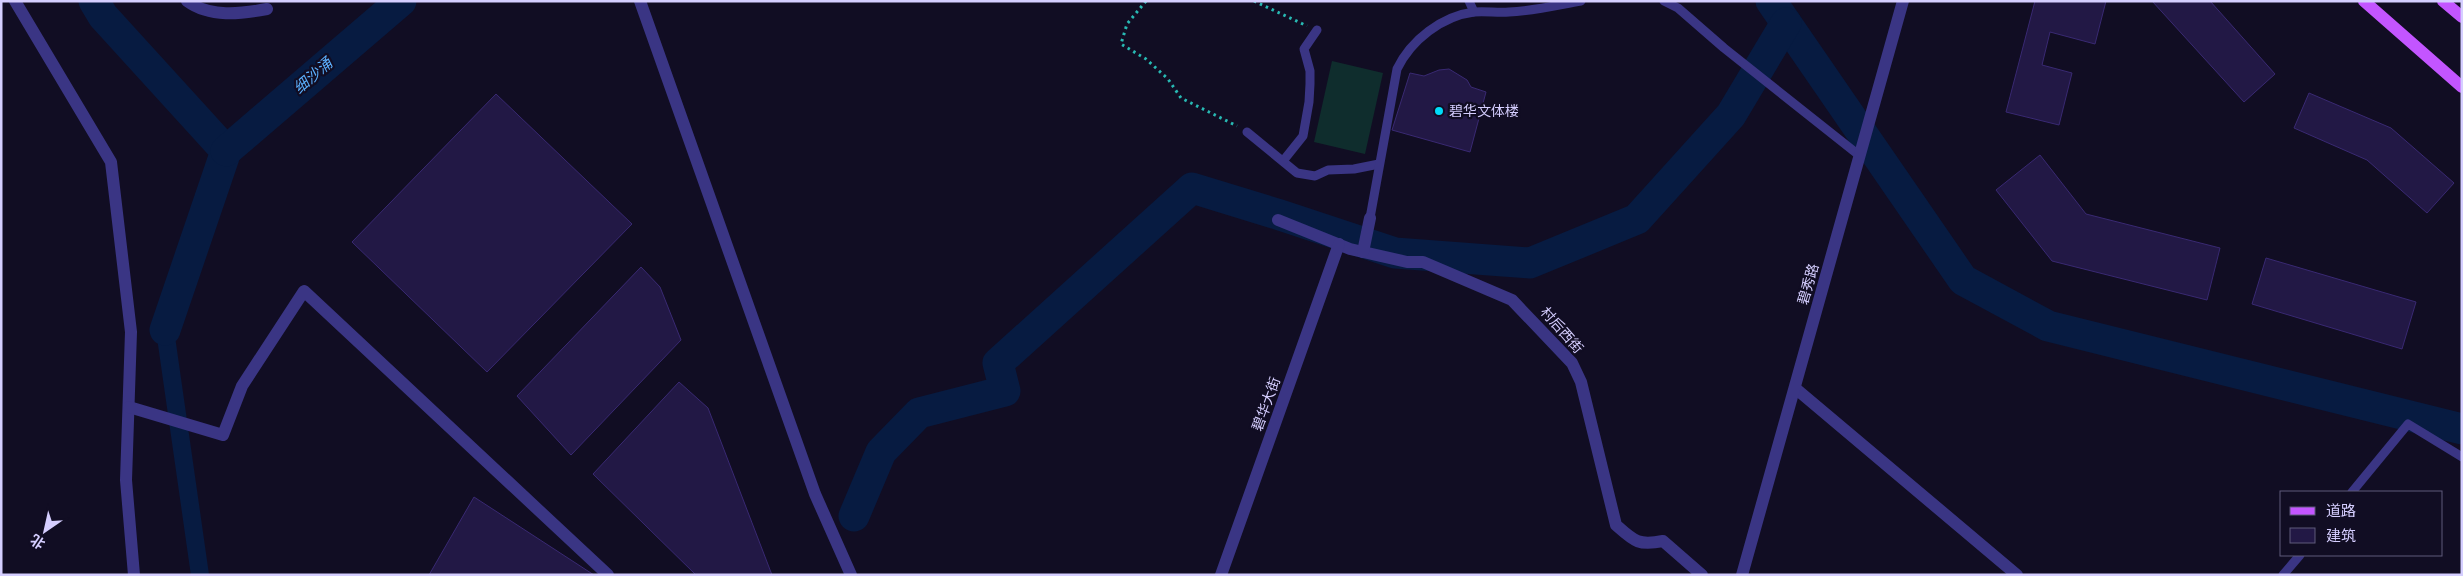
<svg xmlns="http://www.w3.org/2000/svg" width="2463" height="576" font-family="Ubuntu,'Noto Sans SC',sans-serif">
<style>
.pitch{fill:#0f2d2d}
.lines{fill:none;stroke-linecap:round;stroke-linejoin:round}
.canal{stroke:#071b41;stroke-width:18}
.river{stroke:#071b41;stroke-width:31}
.building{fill:#221845;stroke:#392972}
.path{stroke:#28b9b3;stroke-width:3;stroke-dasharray:2.5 4;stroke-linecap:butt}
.lane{stroke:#3a3584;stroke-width:9}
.street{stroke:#3a3584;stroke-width:12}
.primary{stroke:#c355ff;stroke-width:12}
.poi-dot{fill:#00dcf9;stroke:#110d23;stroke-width:2}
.labels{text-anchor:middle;stroke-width:4.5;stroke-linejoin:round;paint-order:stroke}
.poi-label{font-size:14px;fill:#d5ceff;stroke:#110d23;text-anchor:start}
.street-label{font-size:14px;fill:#d5ceff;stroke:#110d23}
.water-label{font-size:15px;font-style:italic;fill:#5cb1ff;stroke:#110d23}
</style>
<rect width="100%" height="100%" fill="#110d23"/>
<polygon class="pitch" points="1332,61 1383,73 1365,154 1314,142"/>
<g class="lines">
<polyline class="canal" points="165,330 200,575"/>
<g class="river">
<polyline points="94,1 103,16 226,151 165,330"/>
<polyline points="1771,1 1963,280 2048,326 2462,429"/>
<polyline points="226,151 401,1"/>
<polyline points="854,516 881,452 919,413 1005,391 998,363 1192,188 1277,214 1395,253 1530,263 1637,219 1731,115 1786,23"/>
</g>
</g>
<g class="building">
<polygon points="2035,1 2106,1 2095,44 2050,32 2042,65 2072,73 2059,125 2006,112"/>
<polygon points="2152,1 2210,1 2275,74 2244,102"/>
<polygon points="1449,69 1467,80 1471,87 1486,92 1470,152 1392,130 1410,73 1424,76 1439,70"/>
<polygon points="2309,93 2391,128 2454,183 2427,213 2367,160 2294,128"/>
<polygon points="496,94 632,224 487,372 352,242"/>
<polygon points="2040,155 2086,214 2220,248 2207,300 2052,261 1996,190"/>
<polygon points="2266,258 2416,302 2402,349 2252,304"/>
<polygon points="641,267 660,287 681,340 571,455 517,396"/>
<polygon points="679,382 708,408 772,575 696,575 593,474"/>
<polygon points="474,497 511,521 594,575 429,575"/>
</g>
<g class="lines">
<g class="path">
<polyline points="1146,1 1127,24 1121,44 1146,59 1168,79 1181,98 1237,126"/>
<polyline points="1254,1 1307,26"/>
</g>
<g class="lane">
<polyline points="1469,1 1474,12"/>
<polyline points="1664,1 1678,8 1724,48 1860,156"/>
<polyline points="1247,132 1297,173 1315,176 1328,170 1354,169 1379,164"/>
<polyline points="1283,161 1303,136 1309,102 1310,84 1310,71 1304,49 1317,30"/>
<path d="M1370,218L1397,69C1411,40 1442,16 1474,12C1486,11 1498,13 1509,12C1533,11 1558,5 1581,1"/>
<polyline points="2352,492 2408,424 2462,457"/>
<polyline points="2283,575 2300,555"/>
</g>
<g class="street">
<polyline points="15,1 111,162 131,332 126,480 134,575"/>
<path d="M187,1C210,18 241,14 267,9"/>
<polyline points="640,1 815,494 851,575"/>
<path d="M1278,220L1350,249L1407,262H1423L1512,300L1572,363L1581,382L1616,525C1634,541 1638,546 1663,541L1702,575"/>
<polyline points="1363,252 1370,218"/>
<polyline points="1795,388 2017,575"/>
<polyline points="129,407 223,435 242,386 304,291 608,575"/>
<polyline points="1221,575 1339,244"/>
<polyline points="1742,575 1903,1"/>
</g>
<g class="primary">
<polyline points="2364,1 2462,87"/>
<polyline points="2443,1 2462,17"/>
</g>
</g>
<circle class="poi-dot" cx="1439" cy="111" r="5"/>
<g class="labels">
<g class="poi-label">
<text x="1449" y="116">碧华文体楼</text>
</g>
<g class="street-label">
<text transform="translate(1808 284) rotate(-74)" y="5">碧秀路</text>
<text transform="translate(1562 330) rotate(49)" y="5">村后西街</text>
<text transform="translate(1266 404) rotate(-70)" y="5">碧华大街</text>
</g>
<g class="water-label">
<text transform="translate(313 76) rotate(-41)" y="5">细沙涌</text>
</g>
</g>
<rect width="2463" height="576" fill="none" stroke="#d5ceff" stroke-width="5"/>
<rect x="2280" y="491" width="162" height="65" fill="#110d23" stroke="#5f5a7b"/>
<rect x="2290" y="507" width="25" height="8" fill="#c355ff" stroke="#5f5a7b"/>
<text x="2326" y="516" font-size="15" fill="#d5ceff">道路</text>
<rect x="2290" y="528" width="25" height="15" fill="#221845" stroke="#5f5a7b"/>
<text x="2326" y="541" font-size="15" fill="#d5ceff">建筑</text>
<g transform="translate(45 531) rotate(214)" stroke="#110d23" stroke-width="4" paint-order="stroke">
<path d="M0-4L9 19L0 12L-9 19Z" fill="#d5ceff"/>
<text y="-8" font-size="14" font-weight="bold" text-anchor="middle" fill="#d5ceff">北</text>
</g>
</svg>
